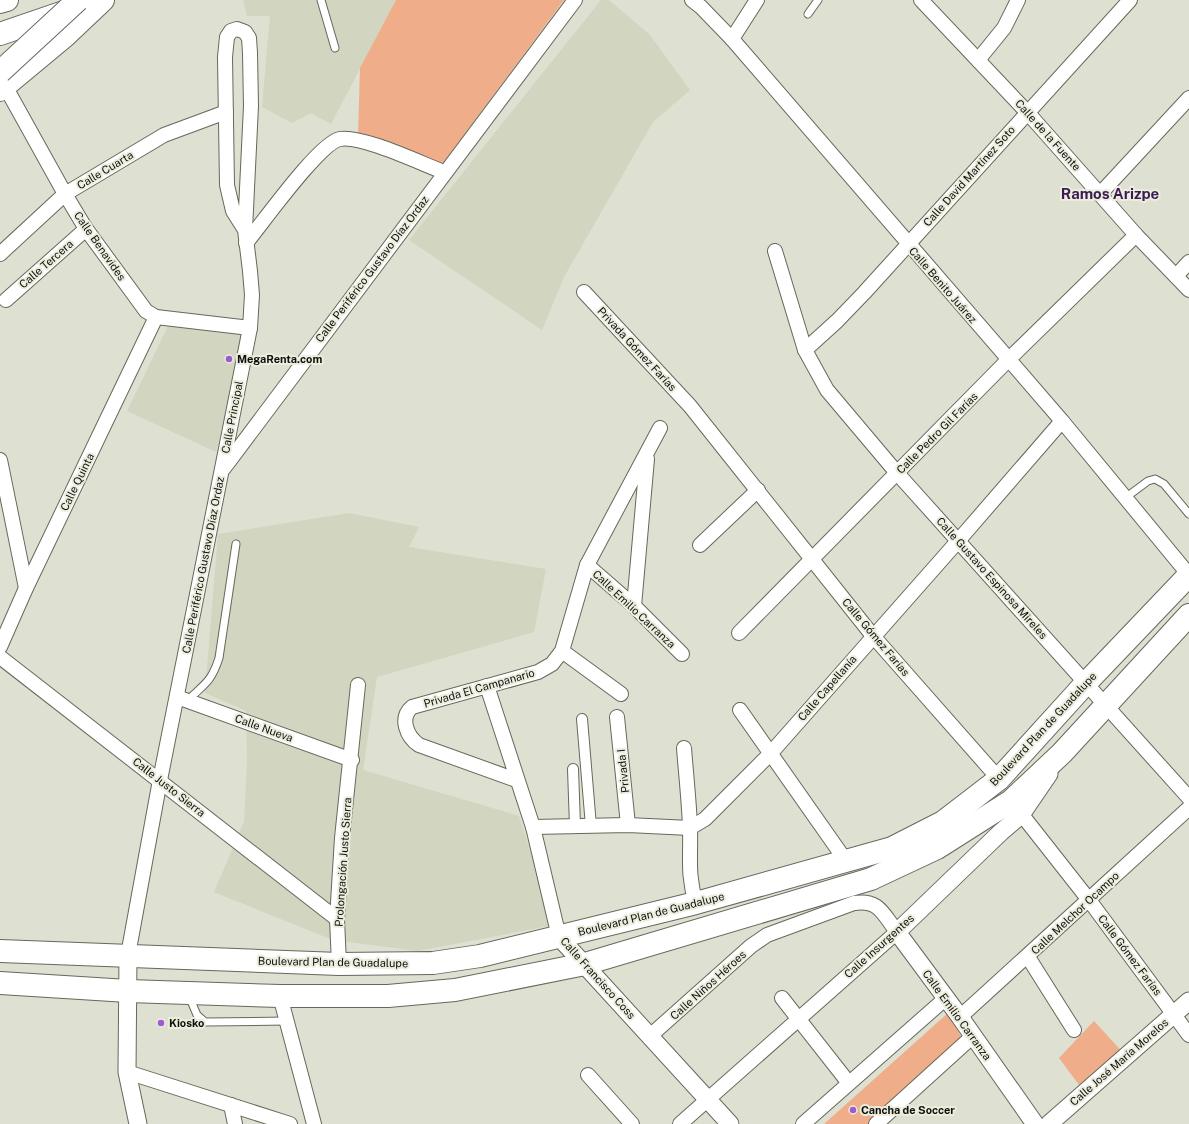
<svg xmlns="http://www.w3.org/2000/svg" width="1189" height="1124" font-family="'Public Sans',sans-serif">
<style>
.built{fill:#d2d5bf}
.green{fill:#f0ad8a}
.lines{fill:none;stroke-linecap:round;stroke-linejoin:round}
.service-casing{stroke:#66685c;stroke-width:9}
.pedestrian-casing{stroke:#66685c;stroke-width:12}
.minor-casing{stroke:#66685c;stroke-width:16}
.tertiary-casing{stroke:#66685c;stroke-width:19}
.primary-casing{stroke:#66685c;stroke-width:24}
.trunk-casing{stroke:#66685c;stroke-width:24}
.service{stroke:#fff;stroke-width:7}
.pedestrian{stroke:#fff;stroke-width:10}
.minor{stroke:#fff;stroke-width:14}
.tertiary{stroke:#fff;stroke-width:17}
.primary{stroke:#fff;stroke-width:22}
.trunk{stroke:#fff;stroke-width:22}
.primary-bridge-casing{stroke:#66685c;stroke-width:24;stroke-linecap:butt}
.primary-bridge{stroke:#fff;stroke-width:22}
.poi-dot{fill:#9e5acf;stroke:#ebedde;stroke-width:1.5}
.labels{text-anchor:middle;stroke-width:4;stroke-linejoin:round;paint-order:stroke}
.street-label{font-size:11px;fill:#0f100b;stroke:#ebedde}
.poi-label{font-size:11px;font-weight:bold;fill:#0f100b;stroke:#ebedde;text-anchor:start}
.district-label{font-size:15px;font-weight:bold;fill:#3c1b52;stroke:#ebedde}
</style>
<rect width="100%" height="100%" fill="#dee0d1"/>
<g class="built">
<path d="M243,0h153l-65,124 -20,-11 -19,10 -30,-16 8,-91h-23z"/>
<path d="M601,0h8l41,35 40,55 -37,32 -89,155 -22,53 -133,-90z"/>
<path d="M170,322l77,11 -31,119 -89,-41z"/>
<path d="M349,513l70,14 -10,20 137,22 -12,63 -157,45 -14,93 156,46 35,109 -136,26 -85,-11 -119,-48 30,-70 3,-62 -1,-49 -41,-18 13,-159z"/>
</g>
<g class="green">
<path d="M396,0h168l-127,171 -79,-36 2,-67z"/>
<path d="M948,1013l15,27 -93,84h-46z"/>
<path d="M1094,1021l32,35 -41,37 -26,-35z"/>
</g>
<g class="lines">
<defs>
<g id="service">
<path d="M321,0l14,48"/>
<path d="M808,14l10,-14"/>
<path d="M1125,498l23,-17 7,-2 9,5 25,30"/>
<path d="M187,701c17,-17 24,-18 32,-43l17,-114"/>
<path d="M189,996l8,19 8,7 82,-1"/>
</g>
<g id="pedestrian">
<path d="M582,719l9,107"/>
<path d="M573,769l2,57"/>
</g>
<g id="minor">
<path d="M692,0l9,7 31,32 330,382 127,154"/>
<path d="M921,0l106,112 109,123 53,55"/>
<path d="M732,39l25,-39"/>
<path d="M978,60l26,-32 14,-28"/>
<path d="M5,86l60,108 21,35 60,82 10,6 94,11"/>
<path d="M1100,194l89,-96"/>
<path d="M246,243c16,-19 73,-100 94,-104 22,-4 82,25 104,33"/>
<path d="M775,251l30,99 22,40 70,83 292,325"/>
<path d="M0,254l65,-60 99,-59 62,-23"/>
<path d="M1176,276l13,-14"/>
<path d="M584,292l106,114 183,230 126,143"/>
<path d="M6,300l80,-71"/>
<path d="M805,350l32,-29 27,-28 266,-293"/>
<path d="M0,460l26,128"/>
<path d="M224,468l351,-468"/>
<path d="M700,545l58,-55"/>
<path d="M587,565l47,41 48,48"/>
<path d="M634,606l13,-147"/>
<path d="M739,633l269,-273 128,-125"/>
<path d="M0,647l26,-59 130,-271"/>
<path d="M562,651l59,43"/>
<path d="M0,657l337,262"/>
<path d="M487,686l46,141 26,110"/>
<path d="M177,697l175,63"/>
<path d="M740,710l106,151"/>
<path d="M617,717l11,108"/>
<path d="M684,748c2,26 5,53 6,79 1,29 -3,48 6,76"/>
<path d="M516,780l-97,-35c-12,-8 -20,-27 -7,-38l126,-35 14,-8 10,-13 25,-86 73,-137"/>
<path d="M1015,806l74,94 100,135"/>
<path d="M533,827l95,-2 62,3 15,-9 65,-65 188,-213 104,-120"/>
<path d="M128,955l32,-175 90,-452 2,-33 -2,-24 -5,-41 6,-124 -1,-53 -1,-15 -4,-6 -8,-3 -6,2 -4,6 -2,20 2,128 6,26 12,19"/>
<path d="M1028,957l46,73"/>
<path d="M339,964l-2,-45 5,-81 16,-153"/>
<path d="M280,996l34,128"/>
<path d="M782,998l66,84"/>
<path d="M960,1017l229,-209"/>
<path d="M650,1036l101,-90 16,-11 87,-32c25,-4 29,11 43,29l-217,192"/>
<path d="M127,1072l163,52"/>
<path d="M588,1075l44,49"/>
<path d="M231,1105l4,19"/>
<path d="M803,1124l143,-126"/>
<path d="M876,1124l97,-88"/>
</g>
<g id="tertiary">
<path d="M559,937l171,187"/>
<path d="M128,955l-1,117 11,52"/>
<path d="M1035,1124l-75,-107 -63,-85 104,-100 20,-17 28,-41"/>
<path d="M1049,1124l140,-123"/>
</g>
<g id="primary">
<path d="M0,951l339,13 94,-1 47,-7 216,-53 196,-55 51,-26 56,-43 87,-96 103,-108"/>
<path d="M0,983l128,8 152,5h108l67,-6 130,-26 286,-85 66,-31 74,-47 51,-48 127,-138"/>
</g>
<g id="trunk">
<path d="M0,2l7,-2"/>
<path d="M0,34l67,-23"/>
<path d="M0,90l65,-54 38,-36"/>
</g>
</defs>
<use href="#service" class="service-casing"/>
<use href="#pedestrian" class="pedestrian-casing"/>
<use href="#minor" class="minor-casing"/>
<use href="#tertiary" class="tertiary-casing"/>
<use href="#primary" class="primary-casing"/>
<use href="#trunk" class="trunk-casing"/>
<use href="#service" class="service"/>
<use href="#pedestrian" class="pedestrian"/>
<use href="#minor" class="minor"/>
<use href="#tertiary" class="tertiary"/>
<use href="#primary" class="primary"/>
<use href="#trunk" class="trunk"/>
<defs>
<path id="primary-bridge" d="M0,72l78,-72"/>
</defs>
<use href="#primary-bridge" class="primary-bridge-casing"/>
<use href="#primary-bridge" class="primary-bridge"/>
</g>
<g class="poi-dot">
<circle cx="229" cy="359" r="4"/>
<circle cx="161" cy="1023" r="4"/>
<circle cx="853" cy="1110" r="4"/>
</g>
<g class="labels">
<g class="street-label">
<text transform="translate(1048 135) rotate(48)" y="4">Calle de la Fuente</text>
<text transform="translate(105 170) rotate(-31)" y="4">Calle Cuarta</text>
<text transform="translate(969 176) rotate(-48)" y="4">Calle David Martínez Soto</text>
<text transform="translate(100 246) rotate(55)" y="4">Calle Benavides</text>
<text transform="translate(46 264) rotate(-41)" y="4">Calle Tercera</text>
<text transform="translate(372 269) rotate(-53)" y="4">Calle Periférico Gustavo Díaz Ordaz</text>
<text transform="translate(943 285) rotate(49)" y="4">Calle Benito Juárez</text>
<text transform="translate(637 349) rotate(47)" y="4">Privada Gómez Farías</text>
<text transform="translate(232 417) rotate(-79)" y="4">Calle Principal</text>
<text transform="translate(937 433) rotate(-45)" y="4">Calle Pedro Gil Farías</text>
<text transform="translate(77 482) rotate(-64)" y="4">Calle Quinta</text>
<text transform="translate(203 565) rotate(-79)" y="4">Calle Periférico Gustavo Díaz Ordaz</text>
<text transform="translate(992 578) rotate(48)" y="4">Calle Gustavo Espinosa Mireles</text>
<text transform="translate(634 609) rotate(43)" y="4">Calle Emilio Carranza</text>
<text transform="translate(876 637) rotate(50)" y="4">Calle Gómez Farías</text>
<text transform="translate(479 688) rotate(-16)" y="4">Privada El Campanario</text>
<text transform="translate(827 688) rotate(-49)" y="4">Calle Capellanía</text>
<text transform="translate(264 728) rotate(20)" y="4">Calle Nueva</text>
<text transform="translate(1043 729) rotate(-47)" y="4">Boulevard Plan de Guadalupe</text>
<text transform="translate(623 771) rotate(-96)" y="4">Privada I</text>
<text transform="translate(169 787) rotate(38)" y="4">Calle Justo Sierra</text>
<text transform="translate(343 862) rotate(-86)" y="4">Prolongación Justo Sierra</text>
<text transform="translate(1075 913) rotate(-43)" y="4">Calle Melchor Ocampo</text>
<text transform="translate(651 914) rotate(-14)" y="4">Boulevard Plan de Guadalupe</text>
<text transform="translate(879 946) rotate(-42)" y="4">Calle Insurgentes</text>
<text transform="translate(1130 955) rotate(53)" y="4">Calle Gómez Farías</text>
<text transform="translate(333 962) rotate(1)" y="4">Boulevard Plan de Guadalupe</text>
<text transform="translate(598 978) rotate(48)" y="4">Calle Francisco Coss</text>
<text transform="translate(708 985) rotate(-42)" y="4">Calle Niños Héroes</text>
<text transform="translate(957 1015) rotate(54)" y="4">Calle Emilio Carranza</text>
<text transform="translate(1119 1062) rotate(-41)" y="4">Calle José María Morelos</text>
</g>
<g class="poi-label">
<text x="237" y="363">MegaRenta.com</text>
<text x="169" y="1027">Kiosko</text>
<text x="861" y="1114">Cancha de Soccer</text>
</g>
<g class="district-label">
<text x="1110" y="199">Ramos Arizpe</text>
</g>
</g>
</svg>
